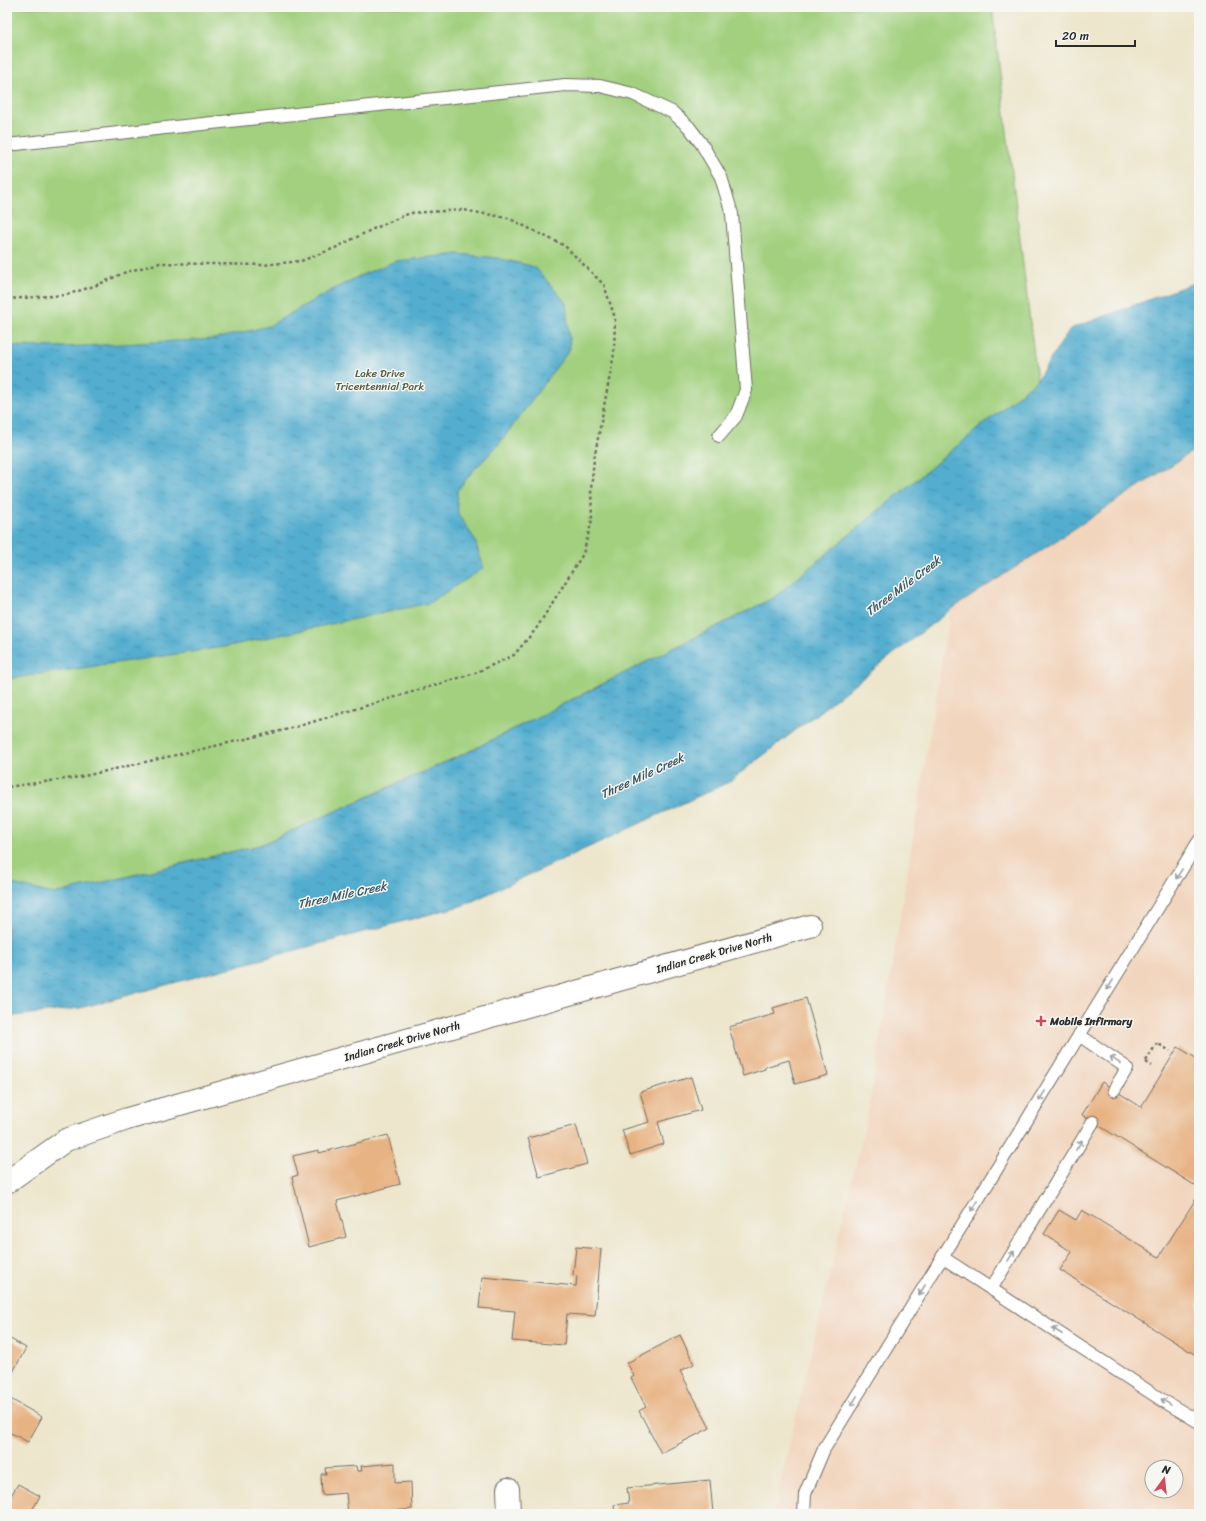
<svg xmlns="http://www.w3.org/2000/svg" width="1206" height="1521" font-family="Sriracha,sans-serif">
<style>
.built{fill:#f2d5bd;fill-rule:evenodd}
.green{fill:#a2d07e;stroke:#667e54}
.water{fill:url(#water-ripples);stroke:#3e6c7d}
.building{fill:#e8b383}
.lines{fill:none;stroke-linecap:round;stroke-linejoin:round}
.service-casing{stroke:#6f6c63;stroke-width:14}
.minor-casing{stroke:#6f6c63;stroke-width:24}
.path{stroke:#6f6c63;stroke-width:2.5;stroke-dasharray:3 3;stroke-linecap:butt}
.service{stroke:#fff;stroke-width:12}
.minor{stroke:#fff;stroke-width:22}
.oneway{stroke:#a0a0a0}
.poi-dot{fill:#d1495b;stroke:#f6f6f2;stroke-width:1.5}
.labels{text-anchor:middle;stroke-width:3;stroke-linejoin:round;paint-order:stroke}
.park-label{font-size:11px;fill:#4f5d44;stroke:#f6f6f2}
.street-label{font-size:11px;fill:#2b2b2b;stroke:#f6f6f2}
.poi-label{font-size:11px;font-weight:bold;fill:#2b2b2b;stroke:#f6f6f2;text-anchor:start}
.water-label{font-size:12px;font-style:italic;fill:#395864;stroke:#f6f6f2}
</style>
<defs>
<pattern id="water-ripples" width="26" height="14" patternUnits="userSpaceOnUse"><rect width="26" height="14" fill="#52adcf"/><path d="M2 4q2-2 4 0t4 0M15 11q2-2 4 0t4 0" fill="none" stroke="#448da8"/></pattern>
</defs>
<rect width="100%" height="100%" fill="#f6f6f2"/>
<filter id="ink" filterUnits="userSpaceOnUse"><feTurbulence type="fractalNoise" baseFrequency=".025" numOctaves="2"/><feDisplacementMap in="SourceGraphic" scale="8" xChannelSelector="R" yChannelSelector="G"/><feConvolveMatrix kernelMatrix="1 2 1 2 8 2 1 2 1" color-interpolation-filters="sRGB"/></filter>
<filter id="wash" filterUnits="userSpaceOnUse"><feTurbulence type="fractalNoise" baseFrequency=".012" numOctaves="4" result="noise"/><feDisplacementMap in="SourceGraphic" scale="16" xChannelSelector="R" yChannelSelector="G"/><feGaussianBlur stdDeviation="0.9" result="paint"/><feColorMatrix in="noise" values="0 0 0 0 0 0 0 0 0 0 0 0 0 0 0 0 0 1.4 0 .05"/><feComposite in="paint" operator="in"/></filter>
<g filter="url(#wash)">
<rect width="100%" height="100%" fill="#ede6cc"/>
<path class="built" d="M1199,447v1067h-426l96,-406 81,-498zM1152,1467h24v24h-24z"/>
<path class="green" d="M7,7h985l45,373 -264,218 -305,154 -208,93 -206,49 -47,-11z"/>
<g class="water">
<path d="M458,254l40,4 37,9 31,36 4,46 -71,95 -27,28 -15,19 1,23 16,24 10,30 -55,35 -205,44 -217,32v-333l57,1 150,-8 55,-13 48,-28 42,-22 37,-15z"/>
<path d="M1199,281v166l-249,163 -221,172 -265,123 -384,103 -73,9v-134l47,11 206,-49 208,-93 305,-154 264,-218 33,-51z"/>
</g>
<g id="blocks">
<g class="building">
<path d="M806,998l22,77 -33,9 -6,-24 -24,7v2l-22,7 -14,-49 46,-13 -2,-6z"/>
<path d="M1178,1047l21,13v128l-117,-73 20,-33 39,25z"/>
<path d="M691,1077l10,33 -43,12 6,22 -34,11 -8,-25 27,-8 -9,-30z"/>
<path d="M576,1125l11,39 -48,13 -11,-39z"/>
<path d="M388,1135l12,49 -63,17 9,36 -37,10 -17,-70 6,-2 -5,-19 26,-6v3z"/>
<path d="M1199,1194v163l-139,-87 12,-18 -28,-18 15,-24 17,10 6,-10 77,47z"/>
<path d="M576,1247l25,2 -6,67 -28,-2 -3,31 -52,-4 3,-30 -36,-3 3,-31 94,9 1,-10 -4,-1z"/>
<path d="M680,1335l14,29 -14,7 30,57 -49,25 -22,-42 7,-4 -15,-29 3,-2 -7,-13z"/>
<path d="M7,1337l19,11 -19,35z"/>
<path d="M7,1397l35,20 -14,25 -21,-11z"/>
<path d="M395,1463v20l16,-1 1,27 -20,2v3h-44l-2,-21 -24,2 -1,-21h5l-1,-6 31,-2 1,5h5l-1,-5z"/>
<path d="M710,1480l3,34h-98l-1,-9 15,-2 -2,-15z"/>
<path d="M18,1484l22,12 -10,18h-23v-16l2,1z"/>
</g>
</g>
</g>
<g filter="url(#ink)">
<use href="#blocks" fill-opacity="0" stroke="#6f6c63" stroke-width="1"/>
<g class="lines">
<defs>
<g id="service">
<path d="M7,145l558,-60 35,1 33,8 39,18 17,15 12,16 20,34 11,37 14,176 -10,26 -17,20"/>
<path d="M1079,1035l48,33 -13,22"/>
<path d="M942,1257l220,143 37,22"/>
<path d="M991,1289l102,-167"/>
<path d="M804,1514l1,-20 19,-45 375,-608"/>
</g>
<g id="minor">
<path d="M7,1182l59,-42 61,-21 683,-193"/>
<path d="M508,1489l1,25"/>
</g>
</defs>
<use href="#service" class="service-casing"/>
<use href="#minor" class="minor-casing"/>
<g class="path">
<path d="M7,299l59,-4 31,-10 29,-13 34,-9 103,2 38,-4 34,-13 36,-18 39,-17 53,-3 45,8 57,28 39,39 11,33 -1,36 -20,105 -3,30 1,31 -9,34 -47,75 -22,26 -39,18 -186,56 -209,48 -73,10"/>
<path d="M1146,1061l11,-18 13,8"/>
<path d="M1146,1062l6,4"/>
</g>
<use href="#service" class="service"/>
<use href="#minor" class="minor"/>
</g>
<defs><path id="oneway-shaft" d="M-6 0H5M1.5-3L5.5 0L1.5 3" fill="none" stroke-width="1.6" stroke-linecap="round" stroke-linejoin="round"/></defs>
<g class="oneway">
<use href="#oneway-shaft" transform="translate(1179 874) rotate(122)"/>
<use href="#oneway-shaft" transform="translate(1110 985) rotate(122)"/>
<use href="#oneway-shaft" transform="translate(1115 1060) rotate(-145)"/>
<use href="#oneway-shaft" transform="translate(1042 1096) rotate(122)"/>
<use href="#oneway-shaft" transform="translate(1079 1145) rotate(-58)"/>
<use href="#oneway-shaft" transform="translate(974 1206) rotate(122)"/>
<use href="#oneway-shaft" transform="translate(1011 1256) rotate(-58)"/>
<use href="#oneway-shaft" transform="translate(922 1290) rotate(122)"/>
<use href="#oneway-shaft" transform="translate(1057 1331) rotate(-147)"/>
<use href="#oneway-shaft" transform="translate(854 1401) rotate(122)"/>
<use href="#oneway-shaft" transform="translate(1166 1402) rotate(-148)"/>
</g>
</g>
<path class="poi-dot" d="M1039 1015h4v4h4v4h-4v4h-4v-4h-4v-4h4z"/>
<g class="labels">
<g class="park-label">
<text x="380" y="377">Lake Drive<tspan x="380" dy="13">Tricentennial Park</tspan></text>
</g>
<g class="street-label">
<text transform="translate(714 953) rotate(-16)" y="4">Indian Creek Drive North</text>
<text transform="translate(402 1041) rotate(-16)" y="4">Indian Creek Drive North</text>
</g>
<g class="poi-label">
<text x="1050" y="1025">Mobile Infirmary</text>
</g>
<g class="water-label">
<text transform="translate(903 586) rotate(-37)" y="4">Three Mile Creek</text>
<text transform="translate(642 776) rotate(-25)" y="4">Three Mile Creek</text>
<text transform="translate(342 895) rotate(-12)" y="4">Three Mile Creek</text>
</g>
</g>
<rect width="1206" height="1521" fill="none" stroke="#f6f6f2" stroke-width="24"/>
<g transform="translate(1164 1479) rotate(15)"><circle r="19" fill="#f6f6f2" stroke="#a5a5a2"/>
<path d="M0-3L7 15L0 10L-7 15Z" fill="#d1495b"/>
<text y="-6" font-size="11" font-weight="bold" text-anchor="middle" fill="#2b2b2b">N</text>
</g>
<path d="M1056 40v6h79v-6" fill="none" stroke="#2b2b2b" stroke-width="2"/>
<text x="1062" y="40" font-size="12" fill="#2b2b2b" stroke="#f6f6f2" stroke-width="3" paint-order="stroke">20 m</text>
</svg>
